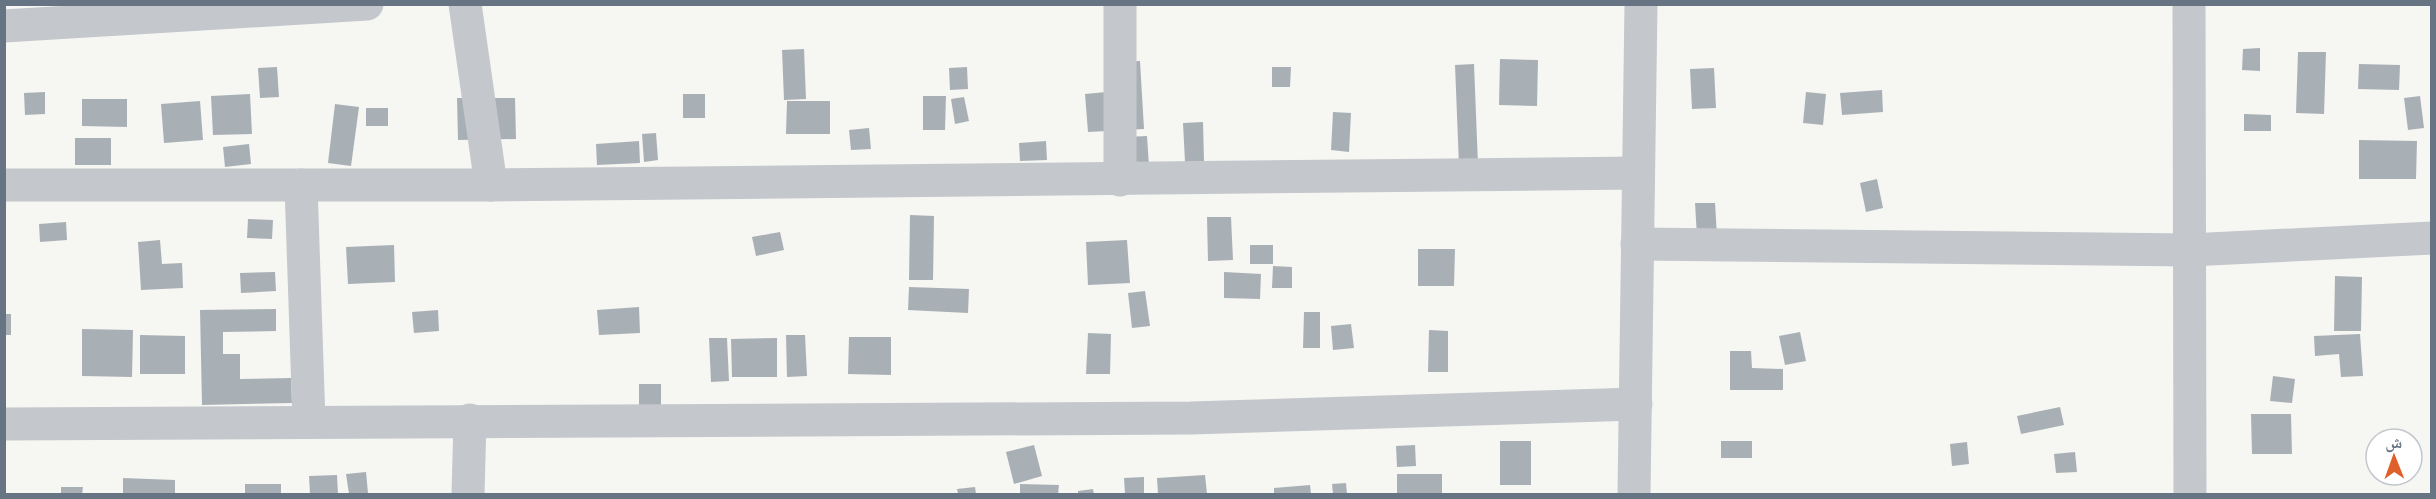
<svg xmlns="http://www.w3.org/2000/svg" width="2436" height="499" font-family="'Fira Sans','Noto Naskh Arabic',sans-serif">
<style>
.building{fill:#a9b0b5}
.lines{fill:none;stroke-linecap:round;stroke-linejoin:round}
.minor{stroke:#c4c7cb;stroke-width:33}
</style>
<rect width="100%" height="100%" fill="#f6f6f3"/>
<g class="building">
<path d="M2260,48v23l-18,-1 1,-21z"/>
<path d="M804,49l2,50 -22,1 -2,-50z"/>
<path d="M2298,52h28l-2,62 -28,-1z"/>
<path d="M1500,59l38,1 -1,46 -38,-1z"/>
<path d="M1140,61l4,68 -56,3 -3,-38 21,-2 -1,-29z"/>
<path d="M1474,64l4,101 -19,1 -4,-101z"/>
<path d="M2359,64l41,1 -1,25 -41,-1z"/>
<path d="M277,67l2,30 -19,1 -2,-30z"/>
<path d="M967,67l1,22 -18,1 -1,-22z"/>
<path d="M1272,67h19l-1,20h-18z"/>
<path d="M1714,68l2,40 -24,1 -2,-40z"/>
<path d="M1882,90l1,22 -41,3 -2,-22z"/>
<path d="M45,92v22l-20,1 -1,-22z"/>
<path d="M1806,92l20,2 -3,31 -20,-2z"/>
<path d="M250,94l2,40 -39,1 -2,-39z"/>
<rect x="683" y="94" width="22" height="24"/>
<path d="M923,96h23l-1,34h-22z"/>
<path d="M2420,96l4,32 -16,2 -4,-32z"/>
<path d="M964,97l5,24 -14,3 -4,-25z"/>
<path d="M457,98h58l1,41 -58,1z"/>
<path d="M82,99h45v28l-45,-1z"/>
<path d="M200,101l3,39 -39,3 -3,-39z"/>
<path d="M787,101h43v33h-44z"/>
<path d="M335,104l24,3 -8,59 -23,-3z"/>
<rect x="366" y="108" width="22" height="18"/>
<path d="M1333,112l18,1 -2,39 -18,-2z"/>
<path d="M2244,114l27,1v16h-27z"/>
<path d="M1203,122l1,39 -19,1 -2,-39z"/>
<path d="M869,128l2,21 -20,1 -2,-20z"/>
<path d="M656,133l2,27 -14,2 -2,-28z"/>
<path d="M1147,136l2,30 -22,1 -2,-30z"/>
<rect x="75" y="138" width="36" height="27"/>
<path d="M2359,140l58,1 -1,38h-57z"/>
<path d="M639,141l1,22 -43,2 -1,-21z"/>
<path d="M1046,141l1,19 -27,1 -1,-18z"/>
<path d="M249,144l2,20 -26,3 -2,-20z"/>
<path d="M1877,179l6,29 -17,4 -6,-29z"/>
<path d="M1695,203h20l2,33 -20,1z"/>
<path d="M910,215l24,1 -1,64h-24z"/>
<path d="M1207,217h24l2,43 -25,1z"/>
<path d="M248,219l25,1 -1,19 -25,-1z"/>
<path d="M66,222l1,18 -27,2 -1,-18z"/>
<path d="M780,232l4,18 -28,6 -4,-19z"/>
<path d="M160,240l2,24 20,-1 1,25 -42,2 -3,-48z"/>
<path d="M1127,240l3,43 -42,2 -2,-43z"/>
<path d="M394,245l1,37 -47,2 -2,-37z"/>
<rect x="1250" y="245" width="23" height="19"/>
<path d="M1418,249h37l-1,37h-36z"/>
<path d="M1273,266l19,1v21h-20z"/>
<path d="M275,272l1,19 -35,2 -1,-20z"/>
<path d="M1224,272l37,2 -1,25 -36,-1z"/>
<path d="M2335,276l27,1 -1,54h-27z"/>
<path d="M909,287l60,2 -1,24 -60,-3z"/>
<path d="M1145,291l5,35 -18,2 -4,-35z"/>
<path d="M639,307l1,26 -41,2 -2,-25z"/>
<path d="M276,309v22l-53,1v22h17v25l51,-1 1,25 -90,2 -2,-95z"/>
<path d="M438,310l1,21 -25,2 -2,-21z"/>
<path d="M1304,312h16v36h-17z"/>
<rect x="4" y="314" width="7" height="21"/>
<path d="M1351,324l3,24 -21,2 -2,-24z"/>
<path d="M82,329l51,1 -1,47 -50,-1z"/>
<path d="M1429,330l19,1v41h-20z"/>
<path d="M1800,332l6,29 -21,4 -6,-29z"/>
<path d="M1088,333l23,1 -1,40h-24z"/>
<path d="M2360,334l3,42 -22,1 -2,-23 -24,2 -1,-20z"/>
<path d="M140,335l45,1v38h-45z"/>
<path d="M786,335h19l2,41 -20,1z"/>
<path d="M849,337h42v38l-43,-1z"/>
<path d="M709,338h18l2,43 -18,1z"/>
<path d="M777,338v39h-45l-1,-38z"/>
<path d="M1730,351h21l1,17 31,1v21h-53z"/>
<path d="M2273,376l22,3 -3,24 -22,-2z"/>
<path d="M639,384h22v23l-22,-2z"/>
<path d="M2060,407l4,18 -43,9 -4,-18z"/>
<path d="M2251,414h40l1,40h-40z"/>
<rect x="1500" y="441" width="31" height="44"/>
<rect x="1721" y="441" width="31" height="17"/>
<path d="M1967,442l2,22 -17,2 -2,-22z"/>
<path d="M1034,445l8,31 -28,8 -8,-32z"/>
<path d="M1415,445l1,21 -19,1 -1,-21z"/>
<path d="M2075,452l2,20 -21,1 -2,-19z"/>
<path d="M366,472l2,21 -19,1 -3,-20z"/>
<rect x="1397" y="474" width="45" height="20"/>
<path d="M337,475l1,19h-28l-1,-18z"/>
<path d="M1205,475l2,19h-49l-1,-16z"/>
<path d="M1144,477v17h-19l-1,-16z"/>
<path d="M123,478l52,2v14h-52z"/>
<path d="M1346,483l1,11h-14l-1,-10z"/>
<rect x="245" y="484" width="36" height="10"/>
<path d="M1020,484l39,1 -1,9h-38z"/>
<path d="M1310,485l1,9h-37v-6z"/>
<path d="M61,487h22l-1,7h-21z"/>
<path d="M975,487l1,7h-18l-1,-5z"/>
<path d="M1093,489l1,5h-16v-3z"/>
</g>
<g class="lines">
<g class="minor">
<path d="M465,4l26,181"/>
<path d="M1120,4v176"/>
<path d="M2189,4l1,490"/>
<path d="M4,26l363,-22"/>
<path d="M4,185h487l1147,-12"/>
<path d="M301,185l8,237"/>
<path d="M1637,244l553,6 242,-12"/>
<path d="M4,424l1187,-6 445,-14"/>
<path d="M468,494l2,-74"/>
<path d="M1634,494l7,-490"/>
</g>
</g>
<rect width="2436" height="499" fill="none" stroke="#667483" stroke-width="12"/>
<g transform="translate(2394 457) rotate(359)"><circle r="28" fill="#ffffff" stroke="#c2c7cd" stroke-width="1.5"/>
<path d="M0-4.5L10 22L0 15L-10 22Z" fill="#df602a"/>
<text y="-9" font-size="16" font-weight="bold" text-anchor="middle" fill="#667483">ش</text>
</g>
</svg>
